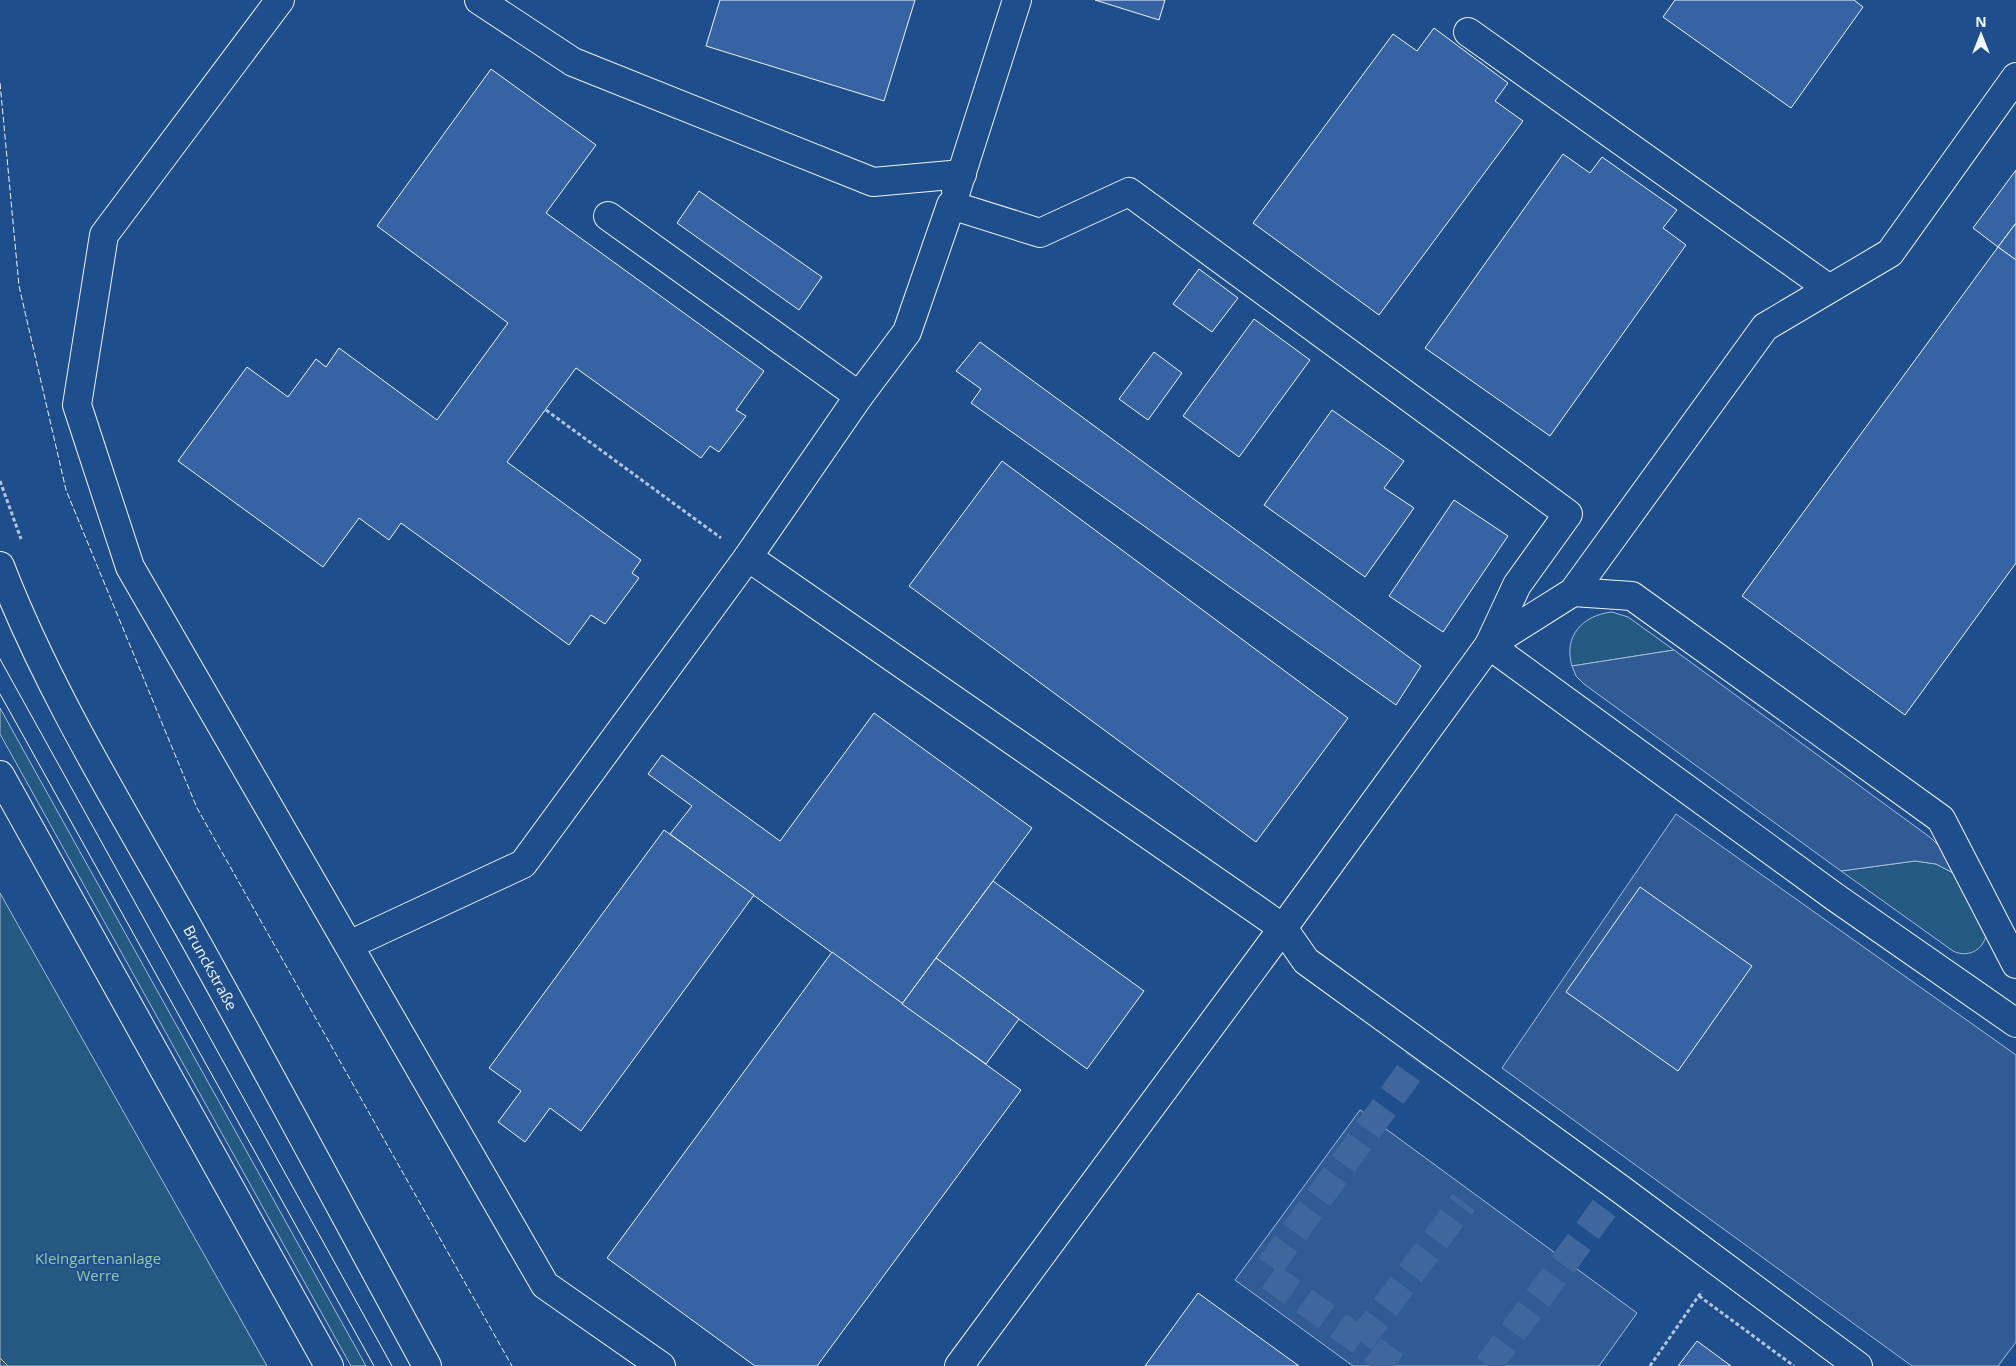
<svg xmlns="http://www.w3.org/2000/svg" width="2016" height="1366" font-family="'Open Sans',sans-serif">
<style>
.green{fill:#245a82;stroke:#a8bbd7}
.parking{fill:#305b95;stroke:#a8bbd7}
.building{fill:#3563a3;stroke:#f2f6ff}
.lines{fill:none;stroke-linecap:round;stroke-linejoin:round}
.minor-tunnel{stroke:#3f679d;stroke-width:28;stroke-dasharray:28 14;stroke-linecap:butt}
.minor-casing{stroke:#f2f6ff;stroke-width:30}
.major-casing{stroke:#f2f6ff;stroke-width:30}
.path{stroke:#b3c4dc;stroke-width:3;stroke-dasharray:4 2.5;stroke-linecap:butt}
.minor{stroke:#1f4e8c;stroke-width:28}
.major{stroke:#1f4e8c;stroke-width:28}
.tram{stroke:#f2f6ff;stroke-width:1}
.fence{stroke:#f2f6ff;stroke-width:1;stroke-dasharray:6 2.5;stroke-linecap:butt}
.power{stroke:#ffb74d;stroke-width:1;stroke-dasharray:18 4 2.5 4;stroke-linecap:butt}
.labels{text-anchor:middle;stroke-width:4;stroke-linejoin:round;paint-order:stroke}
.street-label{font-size:15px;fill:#f2f6ff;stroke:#1f4e8c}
.park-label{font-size:15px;fill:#97c8a6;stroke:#1f4e8c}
</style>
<rect width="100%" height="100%" fill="#1f4e8c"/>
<g class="green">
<path d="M1612,612l16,5 46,33 -102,16c-9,-30 11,-51 40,-54z"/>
<path d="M0,708l366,658h-15l-351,-632z"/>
<path d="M1915,861l21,3 21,11 29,60c-3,16 -19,23 -33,16l-112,-80z"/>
<path d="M0,893l267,473h-267z"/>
</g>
<g class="parking">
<path d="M1674,650l257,188 16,16 10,21 -21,-11 -21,-3 -74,10 -257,-187 -8,-8 -4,-10z"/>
<path d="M1676,814l340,241v287l-18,24h-86l-410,-298z"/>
<path d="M1360,1110l277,203 -38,53h-246l-118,-86z"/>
</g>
<g class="building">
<path d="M720,0h195l-31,101 -178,-55z"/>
<path d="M1095,0h70l-6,20z"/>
<path d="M1675,0h179l9,7 -72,101 -128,-91z"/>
<path d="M1434,28l74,55 -13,18 28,20 -144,194 -126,-92 140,-189 24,17z"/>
<path d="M491,69l105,76 -50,68 218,158 -28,39 10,6 -27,36 -9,-6 -9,12 -125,-90 -69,94 134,98 -9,13 7,5 -34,46 -14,-9 -22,30 -168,-122 -12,17 -30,-22 -36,49 -145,-106 69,-94 41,30 28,-38 10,8 13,-19 98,72 71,-97 -131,-97z"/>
<path d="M1563,154l27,19 12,-16 75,53 -14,18 23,17 -136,191 -125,-88z"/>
<path d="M2016,170v53l-18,24 -25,-19z"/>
<path d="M699,191l123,86 -23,33 -122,-87z"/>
<path d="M2016,223v37l-18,-13z"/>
<path d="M1998,247l18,13v303l-111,152 -163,-119z"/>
<path d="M1199,269l39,29 -26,34 -39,-28z"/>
<path d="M1254,319l56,41 -71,97 -56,-41z"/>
<path d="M980,342l441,324 -25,39 -425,-302 10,-14 -25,-18z"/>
<path d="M1154,352l28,21 -34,47 -29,-21z"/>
<path d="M1332,410l72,51 -20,27 30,20 -49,69 -101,-72z"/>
<path d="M1002,461l346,257 -92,124 -347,-256z"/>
<path d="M1454,500l54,36 -65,96 -54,-36z"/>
<path d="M874,713l158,115 -130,176 -232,-170 22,-28 -44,-32 14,-19 118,86z"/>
<path d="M664,830l90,65 -173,236 -31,-23 -25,34 -27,-20 23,-31 -32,-23z"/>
<path d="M993,881l151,110 -57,78 -151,-111z"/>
<path d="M1640,887l112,79 -74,105 -112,-79z"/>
<path d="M832,952l189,138 -204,276h-62l-148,-108z"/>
<path d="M936,958l83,61 -33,45 -84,-60z"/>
<path d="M1198,1293l101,73h-154z"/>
<path d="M1697,1341l34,25h-53z"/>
</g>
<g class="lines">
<g class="minor-tunnel">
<path d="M1360,1341l104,-139"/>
<path d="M1395,1366l-130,-93 161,-224"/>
<path d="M1488,1366l131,-178"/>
</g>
<defs>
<g id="minor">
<path d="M280,0l-176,235 -27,170 53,162 415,718 116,81"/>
<path d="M479,0l94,62 300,120 89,-8"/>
<path d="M1468,32l360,256"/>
<path d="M956,191l61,-191"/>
<path d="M608,216l251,180"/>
<path d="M748,557l111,-161 48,-64 44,-127 89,28 89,-41 439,322 -51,71 -28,60"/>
<path d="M1573,592l59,4 309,223 75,145"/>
<path d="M1489,645l84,-53 192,-265 125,-74 126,-176"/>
<path d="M349,945l174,-81 225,-307 535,371 23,33 313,227 239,178"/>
<path d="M959,1366l324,-438 206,-283 346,252 181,126"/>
</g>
<g id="major">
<path d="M0,566c49,127 123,245 189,363 81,145 159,292 238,437"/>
<path d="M0,775l329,591"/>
</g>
</defs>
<use href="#minor" class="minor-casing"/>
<use href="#major" class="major-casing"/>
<g class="path">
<path d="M546,410l175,128"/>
<path d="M0,481l21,58"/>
<path d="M1699,1296l95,70"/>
<path d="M1650,1366l52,-75"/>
</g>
<use href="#minor" class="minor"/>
<use href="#major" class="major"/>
<g class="tram">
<path d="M0,659l392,707"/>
<path d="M0,694l374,672"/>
</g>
<path class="fence" d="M0,83l19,203 47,204 131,318 315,558"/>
<path class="power" d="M0,1358l8,8"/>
</g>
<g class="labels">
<g class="street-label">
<text transform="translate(210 968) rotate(61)" y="5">Brunckstraße</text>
</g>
<g class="park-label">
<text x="98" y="1264">Kleingartenanlage<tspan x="98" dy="17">Werre</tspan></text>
</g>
</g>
<g transform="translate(1981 35)" stroke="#1f4e8c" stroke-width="4" paint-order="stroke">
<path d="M0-4L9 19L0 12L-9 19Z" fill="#f2f6ff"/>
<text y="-8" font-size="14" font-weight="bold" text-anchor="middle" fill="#f2f6ff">N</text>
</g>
</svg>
